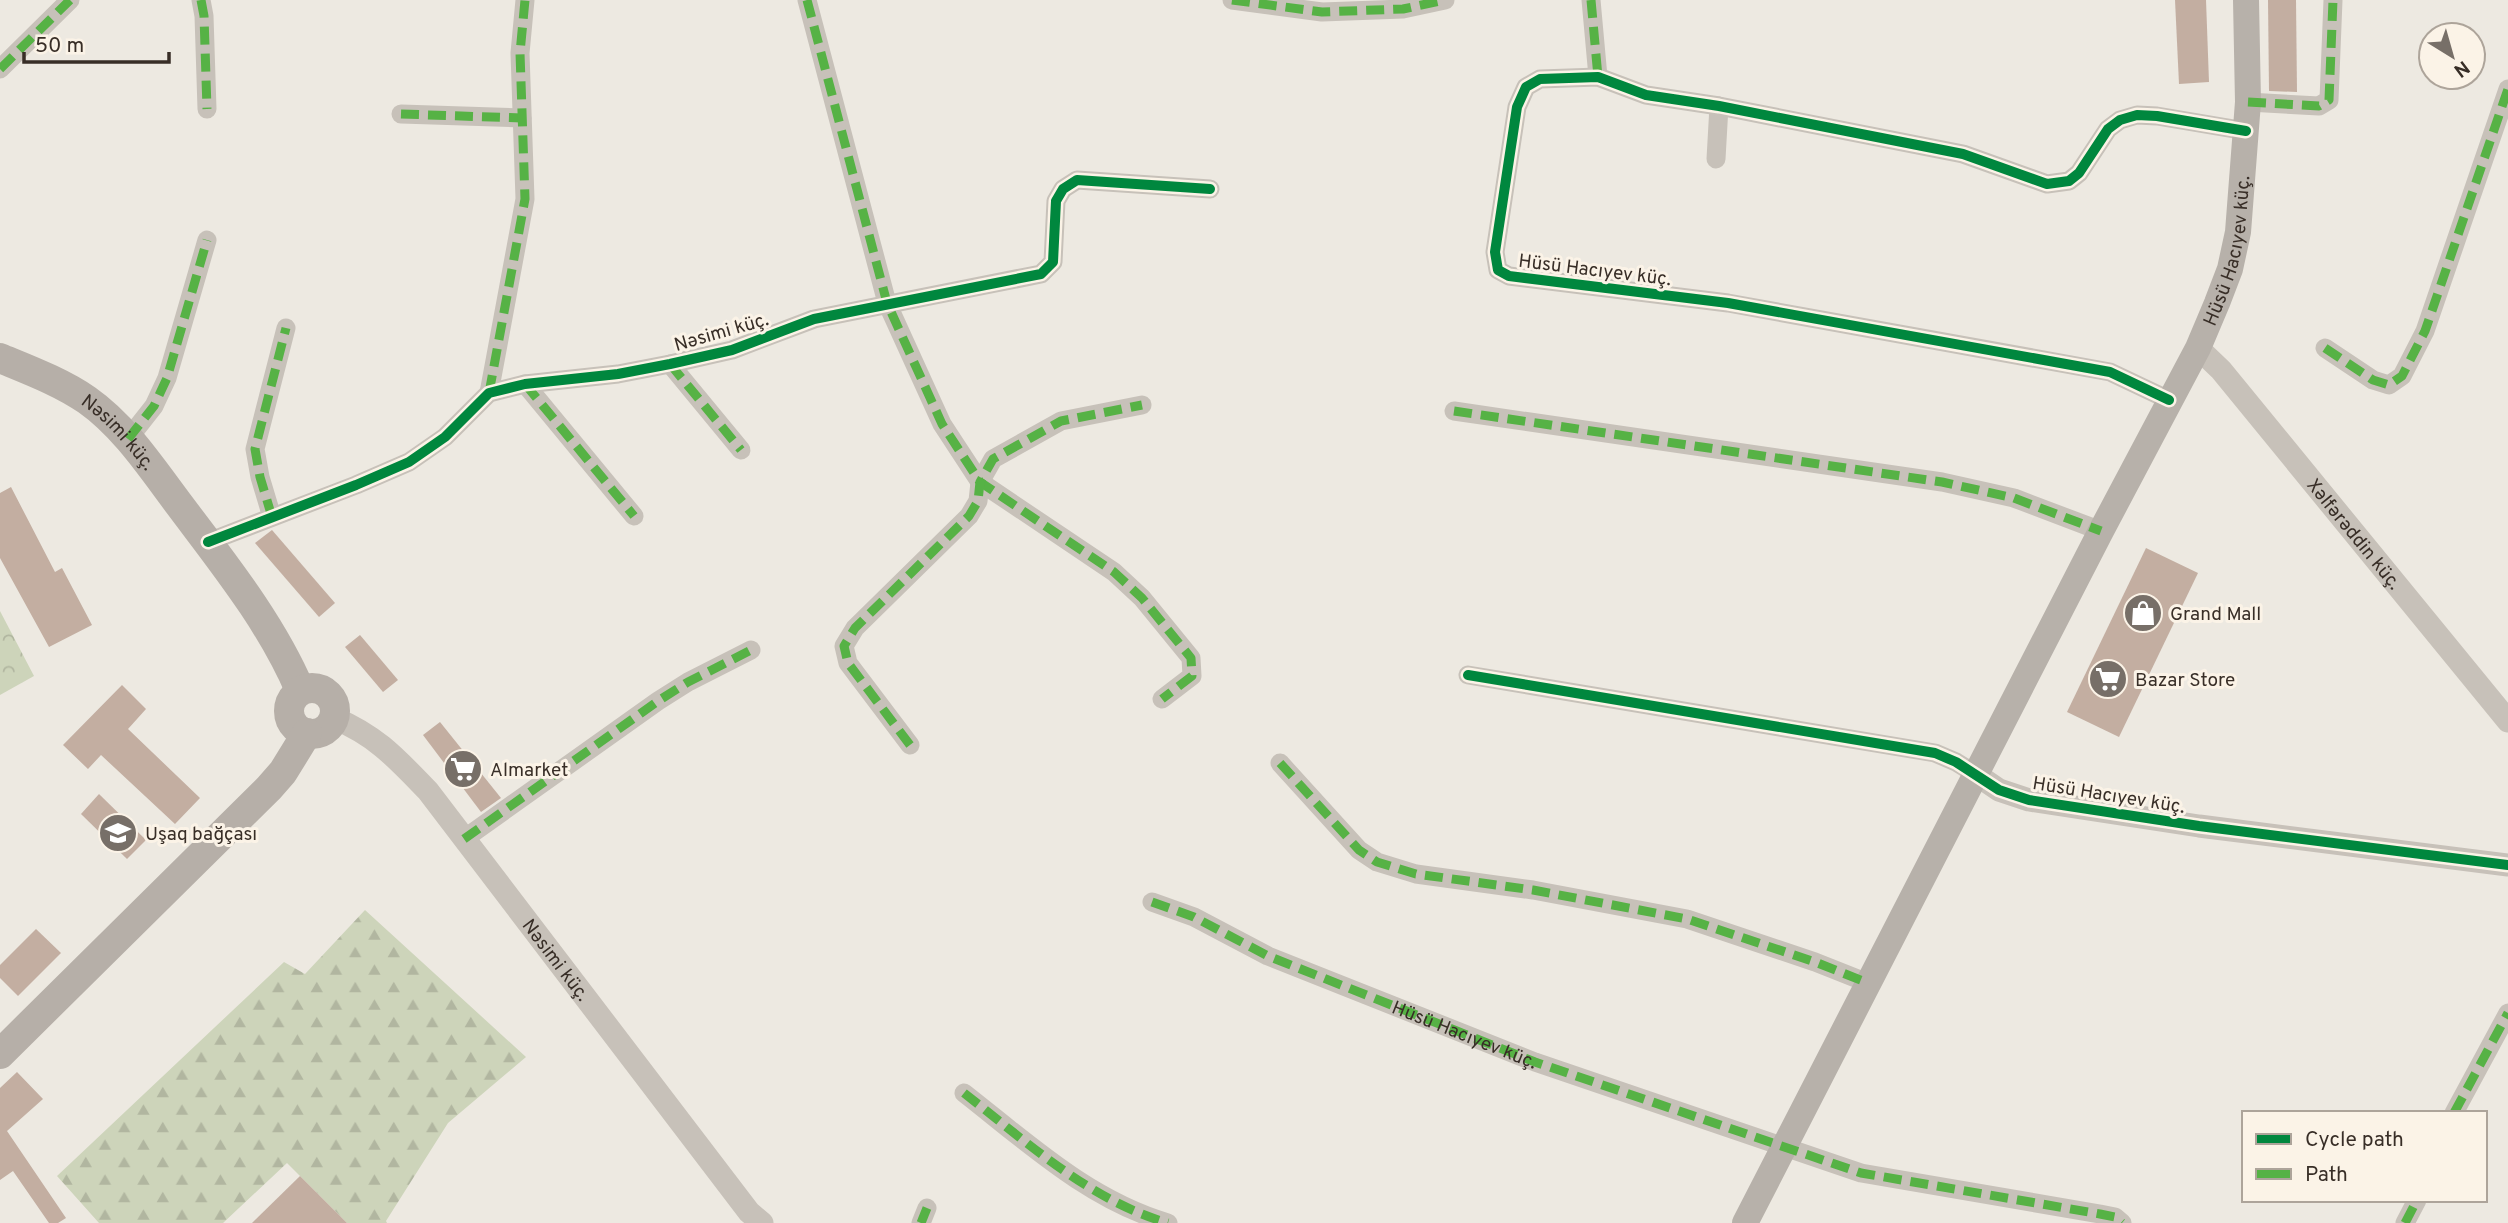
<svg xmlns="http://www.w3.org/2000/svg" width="2508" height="1223" font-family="Overpass,sans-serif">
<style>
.forest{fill:url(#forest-firs)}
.park{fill:url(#park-crowns)}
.building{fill:#c3aea1}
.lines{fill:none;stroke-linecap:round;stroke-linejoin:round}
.minor{stroke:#c7c1b9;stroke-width:19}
.tertiary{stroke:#c7c1b9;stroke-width:23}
.secondary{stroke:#b7b1aa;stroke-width:26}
.primary{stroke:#b6afa8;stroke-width:30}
.quiet{stroke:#56b245;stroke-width:9;stroke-dasharray:18 9;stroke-linecap:butt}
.cycleway-casing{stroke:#fbf3e7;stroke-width:15}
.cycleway{stroke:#00873e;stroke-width:10}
.labels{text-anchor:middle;stroke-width:6;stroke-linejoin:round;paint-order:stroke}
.street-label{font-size:19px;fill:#382e27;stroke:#fbf3e7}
.poi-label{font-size:19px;fill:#382e27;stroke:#fbf3e7;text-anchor:start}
</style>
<defs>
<pattern id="forest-firs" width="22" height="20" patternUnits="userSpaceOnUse" patternTransform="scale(1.75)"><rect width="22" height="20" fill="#cdd4ba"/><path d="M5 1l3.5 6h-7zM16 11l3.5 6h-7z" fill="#b1b6a0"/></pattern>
<pattern id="park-crowns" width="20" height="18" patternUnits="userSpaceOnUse" patternTransform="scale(1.75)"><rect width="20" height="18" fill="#cdd4ba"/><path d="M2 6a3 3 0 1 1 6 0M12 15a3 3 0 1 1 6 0" fill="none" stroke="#b1b6a0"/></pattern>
</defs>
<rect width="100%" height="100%" fill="#ede9e1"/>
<path class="forest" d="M365,910l161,147 -78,66 -62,98 1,2h-40l-60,-60 -64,60h-124l-42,-47 227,-214 21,12z"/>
<path class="park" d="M0,611l34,65 -34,19z"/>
<g class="building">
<path d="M2175,0h31l3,82 -30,2z"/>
<path d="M2268,0h28l1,92 -28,-1z"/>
<path d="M11,487l44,85 7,-4 30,57 -43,22 -49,-89v-65z"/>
<path d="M272,530l63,73 -16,14 -64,-74z"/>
<path d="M2146,548l52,25 -79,164 -52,-25z"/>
<path d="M360,635l38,45 -15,12 -38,-45z"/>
<path d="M122,685l24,24 -18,20 72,69 -25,26 -74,-69 -13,14 -25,-24z"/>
<path d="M440,722l61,76 -20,14 -58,-77z"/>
<path d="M99,794l47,46 -19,19 -46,-45z"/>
<path d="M36,929l25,24 -43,43 -18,-18v-13z"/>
<path d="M17,1072l26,27 -36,32 59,87 -8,5h-9l-36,-52 -13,9v-92z"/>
<path d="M300,1176l47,47h-95z"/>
</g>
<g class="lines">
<g class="minor">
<path d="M201,0l3,16 3,93"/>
<path d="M807,0l80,303 55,121 38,58 134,90 28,26 49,60 1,18 -30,23"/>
<path d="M1232,0l90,12 81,-3 42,-9"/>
<path d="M1591,0l7,77"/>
<path d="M0,69l70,-69"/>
<path d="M2248,102l71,4 10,-6 4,-100"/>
<path d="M401,114l121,4"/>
<path d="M1716,159l3,-53"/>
<path d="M2325,348l48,32 16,5 13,-9 23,-45 83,-242"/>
<path d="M670,364l71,86"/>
<path d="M525,384l109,132"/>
<path d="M489,393l36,-194 -5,-146 5,-53"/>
<path d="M2169,400l-59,-28 -382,-69 -219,-27 -11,-6 -3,-18 22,-145 9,-20 14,-8 58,-2 48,18 73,11 244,48 84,30 22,-3 10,-8 29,-44 12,-9 17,-5 20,1 89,15"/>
<path d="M1454,411l488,71 72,16 87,33"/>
<path d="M128,439l26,-33 13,-28 40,-138"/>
<path d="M272,517l-12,-40 -5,-28 31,-121"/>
<path d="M208,542l148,-57 53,-23 36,-25 44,-44 36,-9 93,-10 52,-10 62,-14 82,-31 227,-45 12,-12 3,-61 7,-12 14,-9 133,9"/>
<path d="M1468,675l467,78 21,9 21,13"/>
<path d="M910,745l-62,-82 -4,-17 11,-18 114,-112 9,-15 2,-19 13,-23 68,-38 81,-16"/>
<path d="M1280,763l79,87 18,12 39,12 117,16 154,29 128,43 53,21"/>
<path d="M464,839l194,-138 30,-19 63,-32"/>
<path d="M1152,902l42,15 74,39 267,106 326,111 239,41 15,3 7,6"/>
<path d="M964,1093c64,50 125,107 204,130"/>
<path d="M2454,1113l54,-100"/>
<path d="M921,1223l6,-15"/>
<path d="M2405,1223l12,-23"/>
</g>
<g class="tertiary">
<path id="s1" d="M2198,348l23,22 287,351"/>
<path id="s2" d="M334,718c43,18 63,41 94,73l321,421 13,11"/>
<path d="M1977,775l22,15 30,10 170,26 309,39"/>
</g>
<path class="secondary" id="s3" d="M1745,1223l356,-692 97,-183 19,-45 13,-34 8,-37 10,-130 -2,-102"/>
<g class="primary">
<path id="s4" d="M0,358c29,12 61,24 87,42 37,26 64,67 91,103 45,60 93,119 122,187"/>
<circle cx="312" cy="711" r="23"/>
<path d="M0,1054l269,-266 14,-16 24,-39"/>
</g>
<g class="quiet">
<path d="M201,0l3,16 3,93"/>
<path d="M807,0l80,303 55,121 38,58 134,90 28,26 49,60 1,18 -30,23"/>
<path d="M1232,0l90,12 81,-3 42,-9"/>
<path d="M1591,0l7,77"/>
<path d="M0,69l70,-69"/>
<path d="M2248,102l71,4 10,-6 4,-100"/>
<path d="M401,114l121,4"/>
<path d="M2325,348l48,32 16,5 13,-9 23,-45 83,-242"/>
<path d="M670,364l71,86"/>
<path d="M525,384l109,132"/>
<path d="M489,393l36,-194 -5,-146 5,-53"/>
<path d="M1454,411l488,71 72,16 87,33"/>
<path d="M128,439l26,-33 13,-28 40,-138"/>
<path d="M272,517l-12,-40 -5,-28 31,-121"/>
<path d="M910,745l-62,-82 -4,-17 11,-18 114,-112 9,-15 2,-19 13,-23 68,-38 81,-16"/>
<path d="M1280,763l79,87 18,12 39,12 117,16 154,29 128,43 53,21"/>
<path d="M464,839l194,-138 30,-19 63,-32"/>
<path id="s5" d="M1152,902l42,15 74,39 267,106 326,111 239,41 15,3 7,6"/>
<path d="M964,1093c64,50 125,107 204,130"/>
<path d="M2454,1113l54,-100"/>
<path d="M921,1223l6,-15"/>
<path d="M2405,1223l12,-23"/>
</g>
<defs>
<g id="cycleway">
<path d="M2169,400l-59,-28 -382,-69 -219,-27 -11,-6 -3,-18 22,-145 9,-20 14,-8 58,-2 48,18 73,11 244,48 84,30 22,-3 10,-8 29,-44 12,-9 17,-5 20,1 89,15"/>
<path d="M208,542l148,-57 53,-23 36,-25 44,-44 36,-9 93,-10 52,-10 62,-14 82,-31 227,-45 12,-12 3,-61 7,-12 14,-9 133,9"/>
<path d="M1468,675l467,78 21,9 43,28 30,10 170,26 309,39"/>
</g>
</defs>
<use href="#cycleway" class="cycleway-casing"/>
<use href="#cycleway" class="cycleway"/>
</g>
<defs>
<symbol id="shop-disc" viewBox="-11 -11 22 22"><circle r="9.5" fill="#776f68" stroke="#fbf3e7"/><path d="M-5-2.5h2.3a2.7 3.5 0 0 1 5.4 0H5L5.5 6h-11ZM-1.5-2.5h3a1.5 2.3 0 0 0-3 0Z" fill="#fff"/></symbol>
<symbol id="supermarket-disc" viewBox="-11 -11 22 22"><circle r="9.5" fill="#776f68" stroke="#fbf3e7"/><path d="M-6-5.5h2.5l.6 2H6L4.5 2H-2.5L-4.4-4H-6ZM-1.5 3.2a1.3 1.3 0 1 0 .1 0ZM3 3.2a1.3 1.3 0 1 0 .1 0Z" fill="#fff"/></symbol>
<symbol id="school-disc" viewBox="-11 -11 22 22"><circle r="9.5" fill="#776f68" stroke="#fbf3e7"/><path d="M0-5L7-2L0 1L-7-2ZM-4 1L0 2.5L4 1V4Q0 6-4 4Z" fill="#fff"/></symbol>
</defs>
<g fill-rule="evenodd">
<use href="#shop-disc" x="2121" y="591" width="44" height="44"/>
<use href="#supermarket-disc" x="2086" y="657" width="44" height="44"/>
<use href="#supermarket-disc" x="441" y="747" width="44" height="44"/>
<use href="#school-disc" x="96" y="811" width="44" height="44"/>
</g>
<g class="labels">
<g class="street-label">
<text dy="7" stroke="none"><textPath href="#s3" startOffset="1088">Hüsü Hacıyev küç.</textPath></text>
<text transform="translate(1595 269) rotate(7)" y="7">Hüsü Hacıyev küç.</text>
<text transform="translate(721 331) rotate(-16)" y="7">Nəsimi küç.</text>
<text dy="7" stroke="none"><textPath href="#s4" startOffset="142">Nəsimi küç.</textPath></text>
<text dy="7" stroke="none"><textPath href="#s1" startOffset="243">Xəlfərəddin küç.</textPath></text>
<text transform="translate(2109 794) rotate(9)" y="7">Hüsü Hacıyev küç.</text>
<text dy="7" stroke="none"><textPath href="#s2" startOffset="332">Nəsimi küç.</textPath></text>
<text dy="7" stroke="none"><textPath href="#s5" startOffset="340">Hüsü Hacıyev küç.</textPath></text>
</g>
<g class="poi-label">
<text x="2170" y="620">Grand Mall</text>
<text x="2135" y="686">Bazar Store</text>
<text x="490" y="776">Almarket</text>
<text x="145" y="840">Uşaq bağçası</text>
</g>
</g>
<rect x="2242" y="1111" width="245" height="91" fill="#fbf3e7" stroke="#ada49a" stroke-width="2"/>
<rect x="2256" y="1134" width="35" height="10" fill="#00873e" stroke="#ada49a" stroke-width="2"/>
<text x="2305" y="1146" font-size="21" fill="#382e27">Cycle path</text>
<rect x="2256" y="1169" width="35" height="10" fill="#56b245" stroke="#ada49a" stroke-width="2"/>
<text x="2305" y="1181" font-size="21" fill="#382e27">Path</text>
<g transform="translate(2452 56) rotate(143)"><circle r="33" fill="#fbf3e7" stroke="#ada49a" stroke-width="2"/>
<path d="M0-5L12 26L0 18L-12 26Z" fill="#776f68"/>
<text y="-10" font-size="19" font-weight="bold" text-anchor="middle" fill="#382e27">N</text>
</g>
<path d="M24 52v10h145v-10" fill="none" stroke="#382e27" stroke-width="3.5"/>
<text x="35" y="52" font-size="21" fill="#382e27" stroke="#fbf3e7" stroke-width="5" paint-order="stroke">50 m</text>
</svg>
